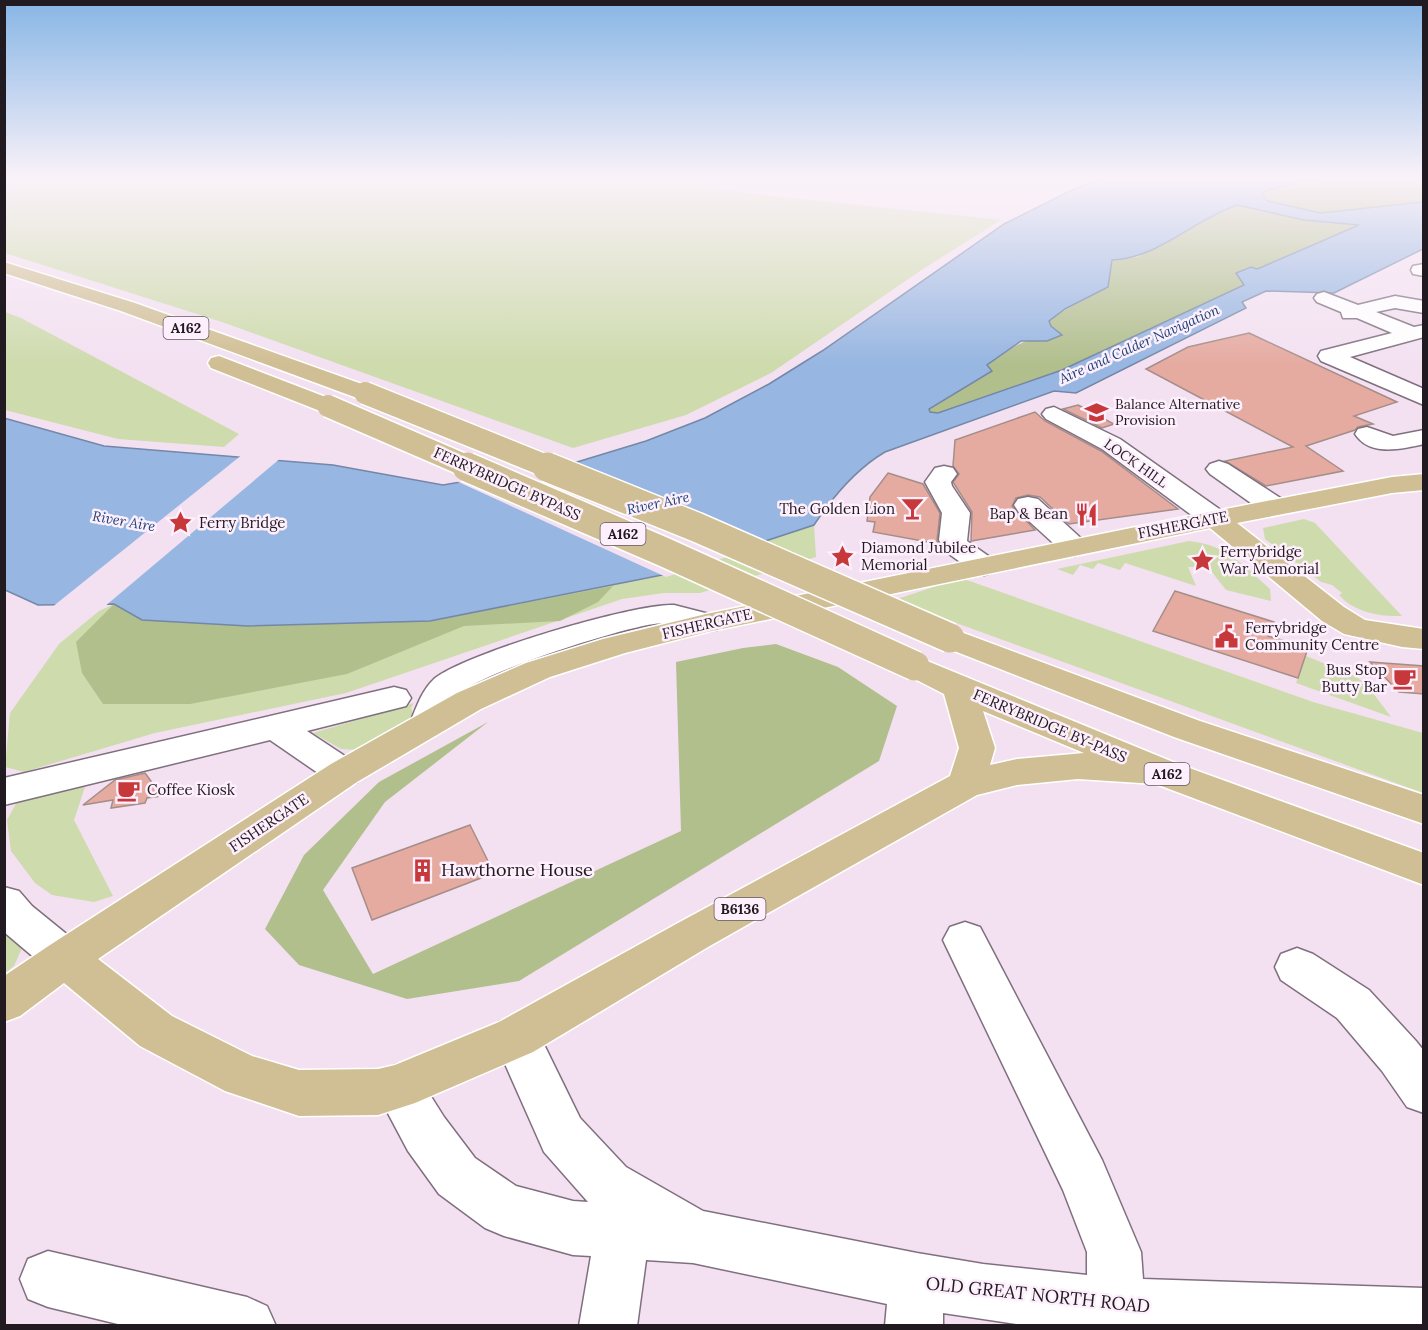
<svg xmlns="http://www.w3.org/2000/svg" width="1428" height="1330" font-family="Lora,serif">
<style>
.green{fill:#cedbad}
.forest{fill:#b1bf8d}
.water{fill:#97b6e1;stroke:#7487a7;stroke-width:1.5;fill-rule:evenodd}
.pier{fill:#f3e1f1}
.building{fill:#e5aba1;stroke:#a58d89;stroke-width:1.5}
.lines{fill:none;stroke-linecap:round;stroke-linejoin:round}
.minor-casing{stroke:#80707f;stroke-width:3}
.major-casing{stroke:#fff;stroke-width:3}
.minor{fill:#fff;fill-rule:evenodd}
.major{fill:#d0bf94;fill-rule:evenodd}
.major-bridge-far1-casing{stroke:#fff;stroke-width:25;stroke-linecap:butt}
.major-bridge-casing{stroke:#fff;stroke-width:32;stroke-linecap:butt}
.major-bridge-far1{stroke:#d0bf94;stroke-width:22}
.major-bridge{stroke:#d0bf94;stroke-width:29}
.labels{text-anchor:middle;stroke-width:5;stroke-linejoin:round;paint-order:stroke}
.shield{fill:#feeffd;stroke:#635a62;stroke-width:1.5}
.shield-label{font-size:14px;font-weight:bold;fill:#211a20}
.far-water-label{font-size:14px;font-style:italic;fill:#1b4377;stroke:#feeffd}
.far-poi-label{font-size:14px;fill:#211a20;stroke:#feeffd;text-anchor:start}
.far-street-label{font-size:14px;fill:#211a20;stroke:#feeffd}
.street-label{font-size:15px;fill:#211a20;stroke:#feeffd}
.poi-label{font-size:15px;fill:#211a20;stroke:#feeffd;text-anchor:start}
.near-poi-label{font-size:18px;fill:#211a20;stroke:#feeffd;text-anchor:start}
.near-street-label{font-size:18px;fill:#211a20;stroke:#feeffd}
</style>
<rect width="100%" height="100%" fill="#f3e1f1"/>
<g class="green">
<path d="M5,178h670l62,14 264,28 -78,49 -152,104 -85,42 -113,33 -351,-126 -217,-69z"/>
<path d="M5,312l16,6 218,116 -15,13 -106,-8 -113,-29z"/>
<path d="M1304,519l11,4 87,93c-23,1 -48,-4 -63,-21l3,-2 -10,-8 -11,-3 -56,-43 -2,-11z"/>
<path d="M814,525l2,32 -116,36h-36l-42,6 -276,94 -191,40 -131,39 -19,-5 5,-54 49,-69 40,-33 15,-7 316,17 232,-46z"/>
<path d="M1189,541c38,4 54,24 81,48l1,12 -45,-11 -18,-23h-20l8,19 -71,-23 -5,7 -22,-7 -5,6 -13,-4 -7,10 -16,-6z"/>
<path d="M961,578l352,124 110,31v60l-464,-169 -62,-25z"/>
<path d="M1306,656l49,20 12,9 24,32 -95,-34z"/>
<path d="M414,703l-3,5 5,12 -59,30 -16,-1 -28,-16z"/>
<path d="M87,781l-13,39 39,76 -19,6 -42,-7 -17,-12 -24,-32 -4,-31 11,-20z"/>
<path d="M4,930l13,8 5,10 -8,18 -9,7z"/>
</g>
<g class="forest">
<path d="M1313,178h87l23,6v18l-103,11 -52,-12 -7,-7 4,-3z"/>
<path d="M1236,205l68,15 56,5 -98,42 -26,6 9,12 -183,85 -124,43 -8,-1 -1,-3 62,-37 -4,-6c20,-21 44,-26 70,-36l-6,-4 -2,-5 7,-6 52,-28 3,-27 26,-3 64,-36z"/>
<path d="M613,586l-15,16 -38,19 -96,5 -117,48 -157,30h-87l-21,-31 -6,-31 38,-38 28,16 106,6 182,-5z"/>
<path d="M776,644l62,23 59,39 -18,55 -360,220 -112,18 -108,-34 -34,-36 39,-74 75,-73 109,-60 -103,80 -62,88 50,84 308,-143 -5,-169 67,-14z"/>
</g>
<path class="water" d="M1101,178h212l-48,13 -4,3 7,7 52,12 103,-11v47l-89,44 -68,-2 -24,11 4,6 -170,85 -22,-2 -169,61c-29,17 -53,46 -71,73l-152,50 -232,46 -182,5 -106,-6 -28,-16 -76,1 -33,-15 -1,-172 100,28 229,19 110,20 134,-23 69,-21 59,-23 64,-34 53,-33 182,-127 66,-33zM1237,205l67,15 55,5 -97,42 -5,2 -6,-2 -15,6 8,12 -182,85 -124,43 -8,-1 -1,-3 63,-38 -5,-6 34,-24h26l15,-6 -11,-9 -2,-5 16,-12 43,-22 4,-27c47,-2 81,-40 125,-55z"/>
<g class="pier">
<path d="M243,454l39,3 -178,150 -53,1z"/>
<path d="M565,461l201,83 -100,33 -212,-97z"/>
</g>
<g class="building">
<path d="M1249,333l148,69 -43,14 19,8 -15,3 -3,3 -49,16 37,25 -77,15 -41,-25 68,-14 -147,-78 42,-22z"/>
<path d="M1078,405l36,19 -12,4 -39,-19z"/>
<path d="M1035,412l10,9 56,30 77,58 -109,15 -29,-27 -12,-2 -12,3 -4,8 23,24 -64,11 1,-29 -19,-30 6,-8 -6,-8 2,-26z"/>
<path d="M888,473l35,11 17,29 -3,27 2,4 -66,-12 2,-10 -8,-1 3,-24z"/>
<path d="M1175,591l99,31 -6,14 40,12 -10,30 -145,-47z"/>
<path d="M1370,662l54,4v28l-25,-2z"/>
<path d="M145,773l17,23 -15,2 -2,5 -34,5 2,-8 -30,5 32,-25z"/>
<path d="M470,825l24,48 -122,47 -20,-52z"/>
</g>
<g class="lines">
<defs>
<g id="minor">
<path d="M1424,264v12l-11,-2 -2,-4 2,-4z"/>
<path d="M1324,292l34,13 37,-9 29,5v12l-29,-5 -19,4 38,15 10,-2v12l-74,20 74,32v16l-103,-44 -3,-5 3,-5 71,-18 -35,-15h-14l-2,-6 -24,-10 -3,-4 3,-4z"/>
<path d="M1054,407l66,32 105,74 4,6 -4,6 -10,2 -10,-2 -103,-76 -56,-30 -4,-5 4,-5z"/>
<path d="M1367,427l26,9 31,-6v14c-23,5 -54,13 -69,-10l3,-5z"/>
<path d="M1219,461l9,3 57,37 4,6 -4,6 -10,2 -10,-2 -55,-39 -4,-5 4,-5z"/>
<path d="M944,466l9,2 4,6 -6,8 1,4 18,27 -3,28 27,19 5,6 -5,6 -10,3 -10,-3 -29,-21 -6,-11 3,-27 -17,-31 10,-14z"/>
<path d="M1028,497l10,2 46,42 4,6 -4,6 -10,3 -10,-3 -46,-42 -4,-6 4,-6z"/>
<path d="M674,605l43,11 5,7 -5,7c-21,5 -41,-9 -63,-6 -36,5 -171,48 -195,70 -10,9 -12,26 -19,37l-12,4 -12,-4 -6,-8c6,-15 12,-33 24,-44 29,-25 201,-76 240,-74z"/>
<path d="M394,687l12,3 5,8 -5,8 -99,25 50,33 5,9 -5,9 -13,4 -13,-4 -61,-42 -266,65v-27z"/>
<path d="M4,887l15,4 13,15 48,39 7,13 -7,13 -15,5 -15,-5 -46,-39z"/>
<path d="M965,922l15,5 122,233 39,92 2,27 281,9v38h-394l-87,-13v13h-58l2,-22 -194,-41 -47,-3 -9,66h-58l12,-70 -18,-1 -69,-19 -19,-8 -46,-34 -31,-43 -34,-64 7,-16 17,-7 17,7 29,46 31,41 41,28 57,15 15,1 -44,-50 -51,-115 6,-15 17,-6 17,6 47,96 46,49 77,44 214,42 66,11 104,11v-23l-24,-62 -120,-250 7,-13z"/>
<path d="M1297,948l16,6 56,36 47,51 8,10v62l-17,-6 -25,-36 -45,-53 -56,-38 -6,-13 6,-13z"/>
<path d="M48,1251l199,46 20,9 9,20h-150l-78,-19 -20,-8 -8,-20 8,-20z"/>
</g>
<g id="major">
<path d="M4,262l131,41 238,85 3,5 -3,5 -8,2 -8,-2 -236,-87 -117,-38z"/>
<path d="M219,356l117,45 4,5 -4,5 -8,2 -8,-2 -109,-43 -3,-5 3,-5z"/>
<path d="M1424,474v16l-32,3 -155,30 107,84 21,13 59,9v20l-22,-2 -58,-13 -22,-13 -112,-93 -503,104 -82,21 -75,24 -69,32 -124,73 -259,177 74,57 80,40 47,14 79,-1 17,-4 104,-43 179,-99 272,-147 9,-28 -15,-54 -41,-21 -5,-7 5,-7 12,-3 258,106 251,91v32l-268,-101 -78,-5 -61,6 -40,10 -269,152 -175,105 -118,51 -37,12 -79,1 -74,-25 -85,-45 -76,-63 -44,33 -16,6v-46l46,-31 281,-181 126,-71 69,-30 77,-24 103,-25 509,-103 177,-34zM983,711l101,42 -67,6 -27,6 5,-17z"/>
<path d="M950,628l250,93 224,74v29l-250,-87 -235,-92 -5,-7 5,-7z"/>
</g>
</defs>
<use href="#minor" class="minor-casing"/>
<use href="#major" class="major-casing"/>
<use href="#minor" class="minor"/>
<use href="#major" class="major"/>
<defs>
<g id="major-bridge-far1">
<path d="M365,393l186,75"/>
<path d="M328,406l143,62"/>
</g>
<g id="major-bridge">
<path d="M467,467l197,85 251,114"/>
<path d="M547,467l149,60 254,111"/>
</g>
</defs>
<use href="#major-bridge-far1" class="major-bridge-far1-casing"/>
<use href="#major-bridge" class="major-bridge-casing"/>
<use href="#major-bridge-far1" class="major-bridge-far1"/>
<use href="#major-bridge" class="major-bridge"/>
</g>
<linearGradient id="sky" x2="0" y2="1"><stop stop-color="#87b5e5"/><stop offset="0.49" stop-color="#faf2f9"/><stop offset="1" stop-color="#faf2f9" stop-opacity="0"/></linearGradient>
<rect width="1428" height="364" fill="url(#sky)"/>
<defs>
<symbol id="school-bare" viewBox="-9 -9 18 18"><path d="M0-5L7-2L0 1L-7-2ZM-4 1L0 2.5L4 1V4Q0 6-4 4Z" fill="#c7383b" stroke="#feeffd" stroke-width="2.5" paint-order="stroke"/></symbol>
<symbol id="bar-bare" viewBox="-9 -9 18 18"><path d="M-6-5H6L.8 .8V4.5H3.5V6h-7V4.5H-.8V.8Z" fill="#c7383b" stroke="#feeffd" stroke-width="2.5" paint-order="stroke"/></symbol>
<symbol id="restaurant-bare" viewBox="-9 -9 18 18"><path d="M-5-6h1v4h1v-4h1v4h1v-4h1v5L-1.5 .5V6h-2V.5L-5-1ZM5-6V6H3V1.5H1.5Q1.5-4 5-6Z" fill="#c7383b" stroke="#feeffd" stroke-width="2.5" paint-order="stroke"/></symbol>
<symbol id="sight-bare" viewBox="-9 -9 18 18"><path d="M0-6L1.8-2.2L6-1.7L2.9 1.2L3.7 5.4L0 3.3L-3.7 5.4L-2.9 1.2L-6-1.7L-1.8-2.2Z" fill="#c7383b" stroke="#feeffd" stroke-width="2.5" paint-order="stroke"/></symbol>
<symbol id="civic-bare" viewBox="-9 -9 18 18"><path d="M-.6-6.5H3V-4.5H.6V-3L4-1V1h2V6H-6V1h2V-1L-.6-3ZM-1.2 2.5V6h2.4V2.5Z" fill="#c7383b" stroke="#feeffd" stroke-width="2.5" paint-order="stroke"/></symbol>
<symbol id="cafe-bare" viewBox="-9 -9 18 18"><path d="M-5.5-4.5H6V0H3Q3 3.5 0 3.5H-2.5Q-5.5 3.5-5.5 0ZM3-3.2v2h1.7v-2ZM-6 4.5H4V6H-6Z" fill="#c7383b" stroke="#feeffd" stroke-width="2.5" paint-order="stroke"/></symbol>
<symbol id="building-bare" viewBox="-9 -9 18 18"><path d="M-4-6H4V6H1V3H-1V6H-4ZM-2.5-4.3h1.7v1.8h-1.7ZM.8-4.3h1.7v1.8H.8ZM-2.5-1h1.7V.8h-1.7ZM.8-1h1.7V.8H.8Z" fill="#c7383b" stroke="#feeffd" stroke-width="2.5" paint-order="stroke"/></symbol>
</defs>
<g fill-rule="evenodd">
<use href="#school-bare" x="1080" y="396" width="33" height="33"/>
<use href="#bar-bare" x="896" y="492" width="33" height="33"/>
<use href="#restaurant-bare" x="1070" y="498" width="33" height="33"/>
<use href="#sight-bare" x="164" y="506" width="33" height="33"/>
<use href="#sight-bare" x="826" y="540" width="33" height="33"/>
<use href="#sight-bare" x="1186" y="544" width="33" height="33"/>
<use href="#civic-bare" x="1210" y="620" width="33" height="33"/>
<use href="#cafe-bare" x="1388" y="662" width="33" height="33"/>
<use href="#cafe-bare" x="112" y="774" width="33" height="33"/>
<use href="#building-bare" x="406" y="854" width="33" height="33"/>
</g>
<g class="labels">
<g class="shield">
<rect x="163.5" y="317" width="45" height="22" rx="4.5"/>
<rect x="600.5" y="523" width="45" height="22" rx="4.5"/>
<rect x="1144.5" y="763" width="45" height="22" rx="4.5"/>
<rect x="714.5" y="898" width="51" height="22" rx="4.5"/>
</g>
<g class="shield-label">
<text x="186" y="333">A162</text>
<text x="623" y="539">A162</text>
<text x="1167" y="779">A162</text>
<text x="740" y="914">B6136</text>
</g>
<g class="far-water-label">
<text transform="translate(1139 344) rotate(-24)" y="5">Aire and Calder Navigation</text>
<text transform="translate(658 503) rotate(-12)" y="5">River Aire</text>
<text transform="translate(124 521) rotate(10)" y="5">River Aire</text>
</g>
<g class="far-poi-label">
<text x="1115" y="409">Balance Alternative<tspan x="1115" dy="16">Provision</tspan></text>
</g>
<g class="far-street-label">
<text transform="translate(1136 463) rotate(35)" y="5">LOCK HILL</text>
</g>
<g class="street-label">
<text transform="translate(507 484) rotate(24)" y="5">FERRYBRIDGE BYPASS</text>
<text transform="translate(1183 525) rotate(-11)" y="5">FISHERGATE</text>
<text transform="translate(707 624) rotate(-13)" y="5">FISHERGATE</text>
<text transform="translate(1050 726) rotate(23)" y="5">FERRYBRIDGE BY-PASS</text>
<text transform="translate(269 823) rotate(-34)" y="5">FISHERGATE</text>
</g>
<g class="poi-label">
<text x="895" y="514" text-anchor="end">The Golden Lion</text>
<text x="1068" y="519" text-anchor="end">Bap &amp; Bean</text>
<text x="199" y="528">Ferry Bridge</text>
<text x="861" y="553">Diamond Jubilee<tspan x="861" dy="17">Memorial</tspan></text>
<text x="1220" y="557">Ferrybridge<tspan x="1220" dy="17">War Memorial</tspan></text>
<text x="1245" y="633">Ferrybridge<tspan x="1245" dy="17">Community Centre</tspan></text>
<text x="1387" y="675" text-anchor="end">Bus Stop<tspan x="1387" dy="17">Butty Bar</tspan></text>
<text x="147" y="795">Coffee Kiosk</text>
</g>
<g class="near-poi-label">
<text x="441" y="876">Hawthorne House</text>
</g>
<g class="near-street-label">
<text transform="translate(1038 1295) rotate(6)" y="6">OLD GREAT NORTH ROAD</text>
</g>
</g>
<rect width="1428" height="1330" fill="none" stroke="#211a20" stroke-width="12"/>
</svg>
